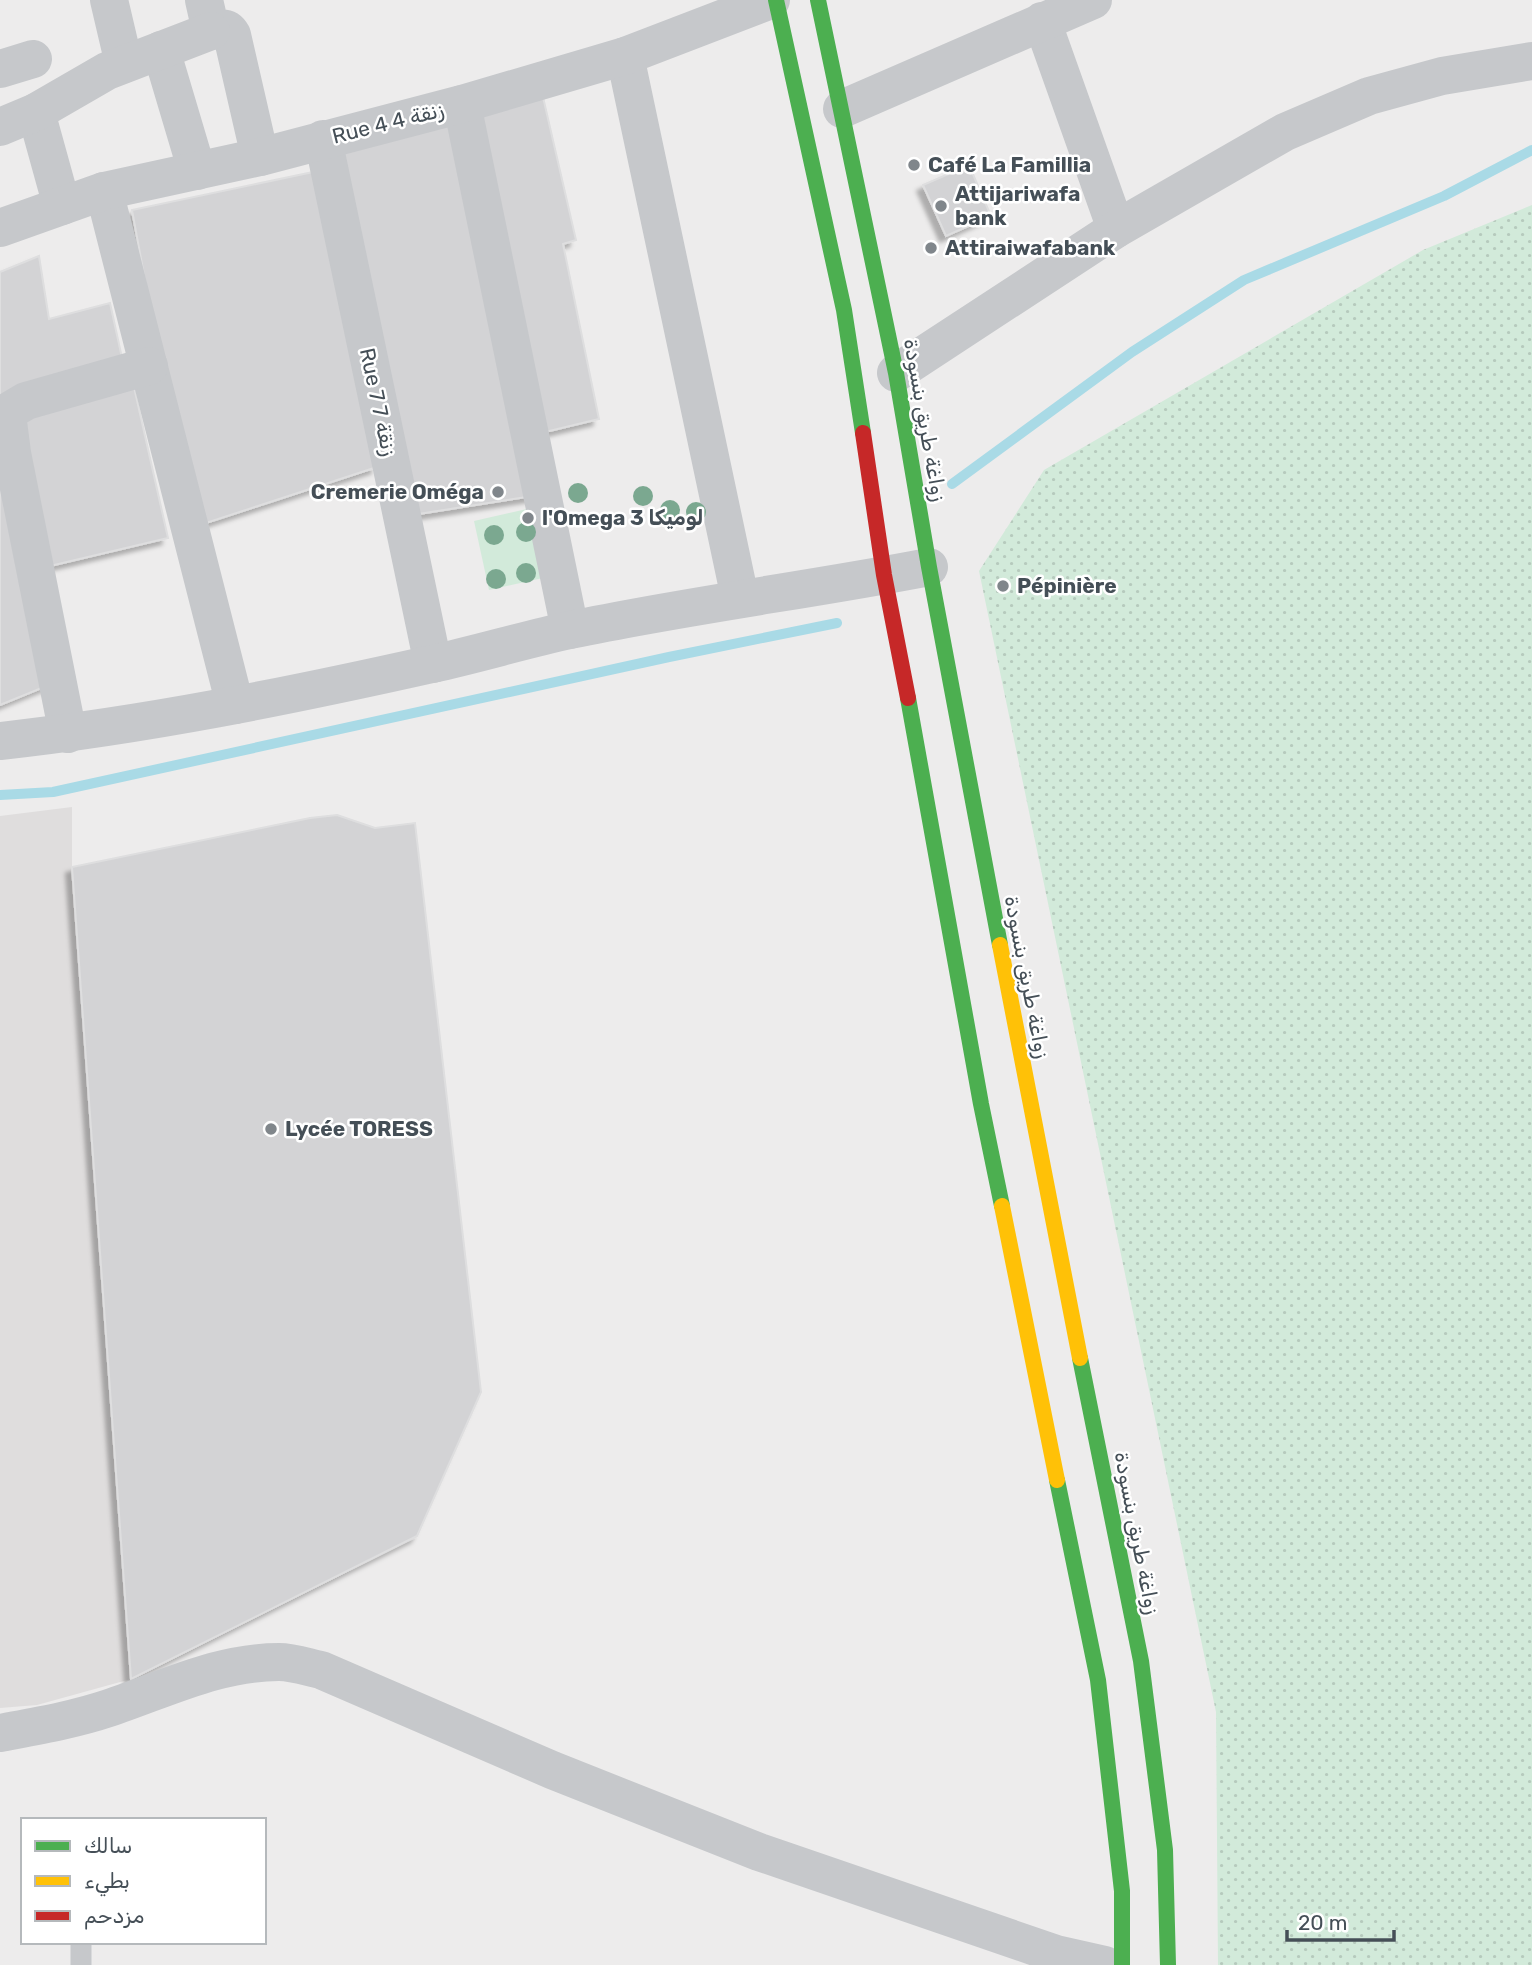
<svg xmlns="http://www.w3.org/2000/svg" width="1532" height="1965" font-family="Rubik,'Noto Naskh Arabic',sans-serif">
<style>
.education{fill:#dfdddd}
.grass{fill:url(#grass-dots)}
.park{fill:#d2eada}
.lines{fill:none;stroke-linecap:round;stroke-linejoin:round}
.stream{stroke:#a9dae6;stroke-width:10}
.building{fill:#d3d3d5;stroke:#dededf;stroke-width:2;filter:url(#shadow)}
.lane{stroke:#c6c8cb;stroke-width:21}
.street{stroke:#c6c8cb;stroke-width:38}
.fast{stroke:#4caf50;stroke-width:16}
.slow{stroke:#ffc107;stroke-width:16}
.jam{stroke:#c62828;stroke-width:16}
.tree{fill:#7ba890}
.poi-dot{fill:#80868b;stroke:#fff;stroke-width:2.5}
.labels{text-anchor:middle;stroke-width:5;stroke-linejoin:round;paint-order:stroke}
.street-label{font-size:21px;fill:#454f57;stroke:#fff}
.poi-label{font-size:21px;font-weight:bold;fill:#454f57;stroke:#fff;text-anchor:start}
</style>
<defs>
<pattern id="grass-dots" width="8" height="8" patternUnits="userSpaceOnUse" patternTransform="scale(1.75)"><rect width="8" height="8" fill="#d2eada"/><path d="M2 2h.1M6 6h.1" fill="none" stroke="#b6cabd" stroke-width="1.8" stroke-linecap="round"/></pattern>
<filter id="shadow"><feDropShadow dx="-6" dy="6" stdDeviation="2" flood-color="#0004"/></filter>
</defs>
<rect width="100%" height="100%" fill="#edecec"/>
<path class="education" d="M72,807v60l59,812 -94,26 -37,3v-892z"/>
<path class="grass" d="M1532,205v1760h-314l-2,-253 -237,-1141 65,-101 379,-220z"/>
<path class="park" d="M527,509l16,69 -54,12 -15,-69z"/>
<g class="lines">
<g class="stream">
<path d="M952,484l180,-132 112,-72 200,-84 88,-46"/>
<path d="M0,795l53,-3 616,-135 168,-34"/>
</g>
</g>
<g class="building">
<path d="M543,97l33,143 -13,4 36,175 -58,14 -70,-319z"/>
<path d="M460,119l73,377 -121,19 -71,-371z"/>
<path d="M969,165l22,51 -45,20 -23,-51z"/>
<path d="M318,171l59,296 -174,57 -50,-200 -21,-114z"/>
<path d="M39,256l10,63 61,-16 14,64 -124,32v-127z"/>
<path d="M134,387l34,151 -118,28 -32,-147z"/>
<path d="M0,425l54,258 -54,22z"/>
<path d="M337,815l38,13 40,-5 66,569 -64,144 -286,143 -59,-812 238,-49z"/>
</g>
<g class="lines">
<path class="lane" d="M81,1965v-23"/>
<g class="street">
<path d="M109,0l15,64"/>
<path d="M204,0l7,31c8,-3 16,-5 21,4l28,122"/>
<path d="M1042,21l74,208"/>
<path d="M161,50l36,121"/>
<path d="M625,56l115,542"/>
<path d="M0,69l33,-10"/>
<path d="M462,104l108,526"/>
<path d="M842,109l251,-109"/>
<path d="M36,112l26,94"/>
<path d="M0,127l36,-15 71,-41 104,-40"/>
<path d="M323,139l110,525"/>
<path d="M104,191l131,514"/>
<path d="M0,228l104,-37 156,-34 202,-53 163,-48 146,-56"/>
<path d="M896,373l220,-144 169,-97 84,-36 73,-20 90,-15"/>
<path d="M68,734l-56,-281 -4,-31 1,-11 17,-10 123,-35"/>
<path d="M0,741c145,-16 289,-45 432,-77 46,-10 92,-24 138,-34 119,-25 240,-40 359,-63"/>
<path d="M0,1733c37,-7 73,-13 109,-25 57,-19 109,-46 170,-46 14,0 28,5 42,8l231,100 207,82 297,102 49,11"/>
</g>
<g class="fast">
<path d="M776,0l68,310 19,123"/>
<path d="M818,0l78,373 33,194 71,378"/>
<path d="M908,698l73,406 21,102"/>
<path d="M1080,1358l61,303 24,189 3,115"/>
<path d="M1057,1480l41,200 24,211v74"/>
</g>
<g class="slow">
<path d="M1000,945l80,413"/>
<path d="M1002,1206l55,274"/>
</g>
<path class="jam" d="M863,433l21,142 24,123"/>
</g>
<g class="tree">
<circle cx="578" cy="493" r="10"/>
<circle cx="643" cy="496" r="10"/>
<circle cx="670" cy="510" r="10"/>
<circle cx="696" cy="512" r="10"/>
<circle cx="526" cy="532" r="10"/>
<circle cx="494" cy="535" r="10"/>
<circle cx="526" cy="573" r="10"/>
<circle cx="496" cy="579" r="10"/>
</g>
<g class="poi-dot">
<circle cx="914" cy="165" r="7"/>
<circle cx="941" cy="206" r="7"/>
<circle cx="931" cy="248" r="7"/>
<circle cx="498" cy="492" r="7"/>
<circle cx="528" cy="518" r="7"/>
<circle cx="1003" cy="586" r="7"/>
<circle cx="271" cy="1129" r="7"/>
</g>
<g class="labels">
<g class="street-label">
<text transform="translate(388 123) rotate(-14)" y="7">Rue 4 زنقة 4</text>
<text transform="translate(378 402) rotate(78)" y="7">Rue 7 زنقة 7</text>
<text transform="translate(925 420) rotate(80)" y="7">زواغة طريق بنسودة</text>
<text transform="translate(1027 977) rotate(79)" y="7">زواغة طريق بنسودة</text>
<text transform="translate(1137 1533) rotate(79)" y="7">زواغة طريق بنسودة</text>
</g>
<g class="poi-label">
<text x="928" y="172">Café La Famillia</text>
<text x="955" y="201">Attijariwafa<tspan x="955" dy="24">bank</tspan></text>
<text x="945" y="255">Attiraiwafabank</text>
<text x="484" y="499" text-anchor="end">Cremerie Oméga</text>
<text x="542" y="525">l'Omega 3 لوميكا</text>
<text x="1017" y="593">Pépinière</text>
<text x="285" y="1136">Lycée TORESS</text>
</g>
</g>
<rect x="21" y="1818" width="245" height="126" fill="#ffffff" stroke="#b5b9bc" stroke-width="2"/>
<rect x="35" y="1841" width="35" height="10" fill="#4caf50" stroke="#b5b9bc" stroke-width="2"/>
<text x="84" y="1853" font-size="21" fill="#454f57">سالك</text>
<rect x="35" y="1876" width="35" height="10" fill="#ffc107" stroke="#b5b9bc" stroke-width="2"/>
<text x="84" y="1888" font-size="21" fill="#454f57">بطيء</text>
<rect x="35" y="1911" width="35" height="10" fill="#c62828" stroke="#b5b9bc" stroke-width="2"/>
<text x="84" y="1923" font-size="21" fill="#454f57">مزدحم</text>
<path d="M1287 1930v10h107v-10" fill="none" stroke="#454f57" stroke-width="3.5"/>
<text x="1298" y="1930" font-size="21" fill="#454f57" stroke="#ffffff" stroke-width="5" paint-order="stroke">20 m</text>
</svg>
